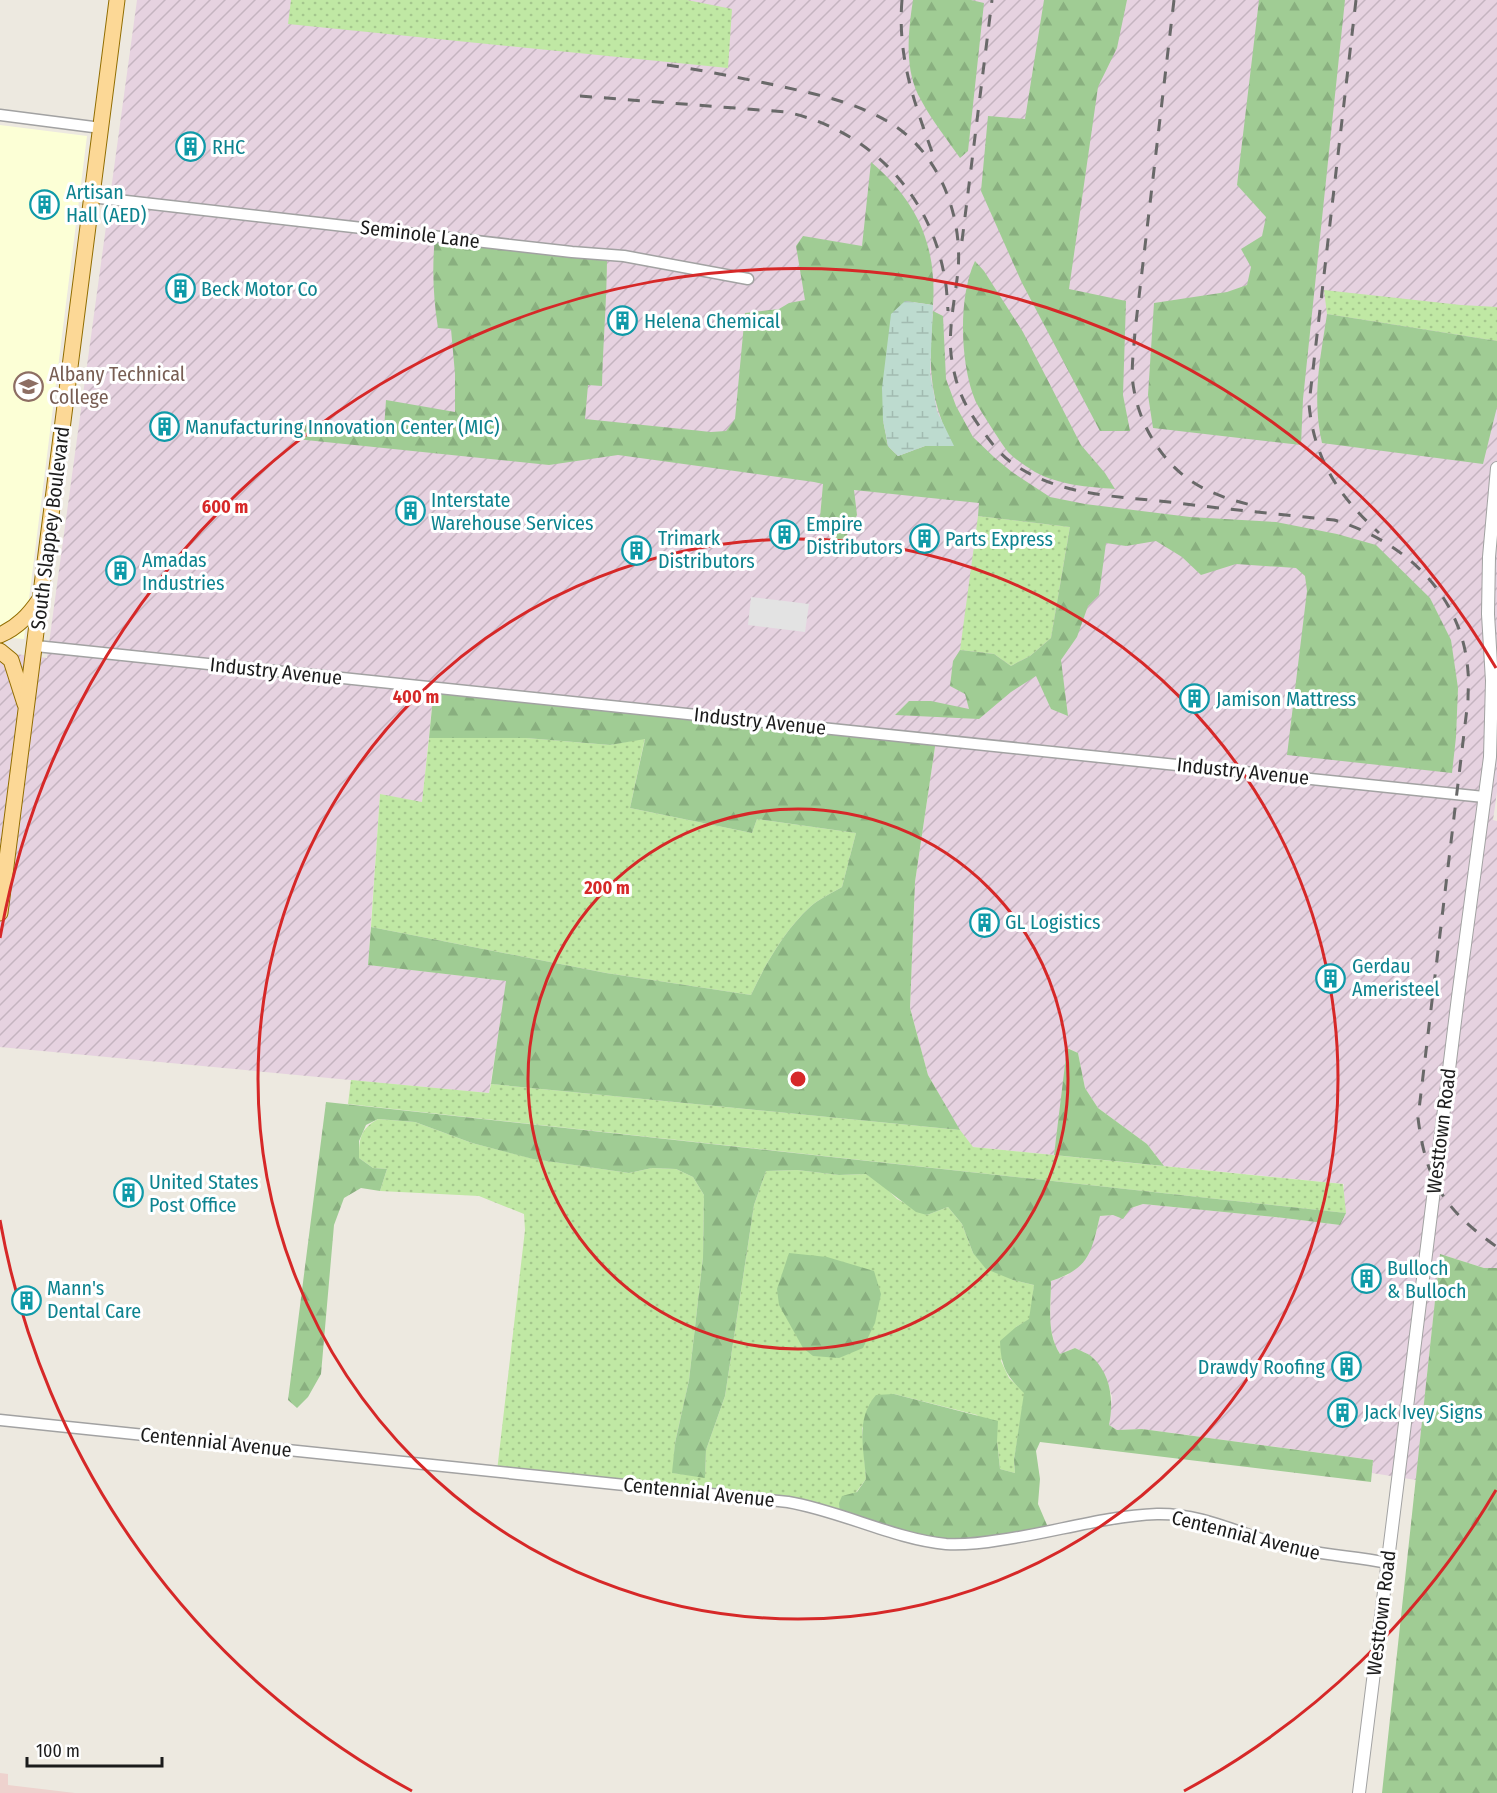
<svg xmlns="http://www.w3.org/2000/svg" width="1497" height="1793" font-family="'Fira Sans Condensed',sans-serif">
<style>
.commercial{fill:#eed2ce}
.industrial{fill:url(#industrial-furrows)}
.education{fill:#fcffd6}
.grass{fill:url(#grass-dots)}
.forest{fill:url(#forest-firs)}
.wetland{fill:url(#wetland-marsh)}
.parking{fill:#e3e3e3}
.lines{fill:none;stroke-linecap:round;stroke-linejoin:round}
.minor-casing{stroke:#a2a2a2;stroke-width:13}
.tertiary-casing{stroke:#a2a2a2;stroke-width:14}
.primary-casing{stroke:#916d00;stroke-width:17}
.minor{stroke:#fff;stroke-width:10}
.tertiary{stroke:#fff;stroke-width:12}
.primary{stroke:#fcd896;stroke-width:15}
.rail{stroke:#696969;stroke-width:3;stroke-dasharray:12 12;stroke-linecap:butt}
.ring{fill:none;stroke:#d62828;stroke-width:3}
.labels{text-anchor:middle;stroke-width:6;stroke-linejoin:round;paint-order:stroke}
.culture-label{font-size:20px;fill:#0d838f;stroke:#fff;text-anchor:start}
.street-label{font-size:20px;fill:#1b1b1b;stroke:#fff}
.education-label{font-size:20px;fill:#785e54;stroke:#fff;text-anchor:start}
.centre{fill:#d62828;stroke:#fff;stroke-width:3}
.ring-label{font-size:18px;text-anchor:middle;font-weight:bold;fill:#d62828;stroke:#fff;stroke-width:6;stroke-linejoin:round;paint-order:stroke}
</style>
<defs>
<pattern id="industrial-furrows" width="10" height="10" patternUnits="userSpaceOnUse" patternTransform="scale(1.5)"><rect width="10" height="10" fill="#e6d2e0"/><path d="M-1 1l2-2M0 10L10 0M9 11l2-2" fill="none" stroke="#c5b4c0"/></pattern>
<pattern id="grass-dots" width="8" height="8" patternUnits="userSpaceOnUse" patternTransform="scale(1.5)"><rect width="8" height="8" fill="#c0e8a4"/><path d="M2 2h.1M6 6h.1" fill="none" stroke="#a4c68d" stroke-width="1.8" stroke-linecap="round"/></pattern>
<pattern id="forest-firs" width="22" height="20" patternUnits="userSpaceOnUse" patternTransform="scale(1.5)"><rect width="22" height="20" fill="#a0cc94"/><path d="M5 1l3.5 6h-7zM16 11l3.5 6h-7z" fill="#89af7f"/></pattern>
<pattern id="wetland-marsh" width="20" height="14" patternUnits="userSpaceOnUse" patternTransform="scale(1.5)"><rect width="20" height="14" fill="#bddbcf"/><path d="M1 5h8M5 5V1M11 12h8M15 12V8" fill="none" stroke="#a2bbb1"/></pattern>
</defs>
<rect width="100%" height="100%" fill="#ede9e0"/>
<path class="commercial" d="M0,1773l8,1v11l67,8h-75z"/>
<path class="industrial" d="M137,0h1360v792l-4,28 4,1v447h-13l-44,-14 -24,226 -44,-7 1,-13 -230,-31 -26,1 -8,-5 3,-29 -10,-26 -11,-14 -16,-8 -15,6 -5,-8 -5,-22 1,-43 17,-6 27,-38 5,-21 13,-1 30,-11 141,14 56,7 4,-41 -180,-18 -17,-22 -49,-36 -13,-20 -7,-35 -10,-5 -14,107 -81,-8 -11,-12 -34,-60 -18,-67 5,-126 21,-142 -502,-53 -12,116 -42,-9 -12,171 139,16 -18,112 -489,-46v-395l47,6z"/>
<path class="education" d="M0,125l87,11 -63,503 -24,-2z"/>
<g class="grass">
<path d="M291,0h396l45,9 -4,59 -440,-44z"/>
<path d="M1324,290l137,15 36,2v34l-170,-27z"/>
<path d="M978,516l92,11 -19,111 -21,18 -19,10 -17,-12 -34,-4z"/>
<path d="M429,738h97l84,7 35,-7 -15,70 122,25 5,-14 99,14 -14,54c-10,6 -23,12 -32,20 -26,24 -44,56 -59,88l-145,-22 -235,-46 9,-133 42,8z"/>
<path d="M351,1080l138,13 2,-9 469,46 13,17 370,37 3,29 -998,-109z"/>
<path d="M378,1119l37,3 57,21 62,16 95,14 23,-5 24,1 17,8 11,18 -1,62 -14,123 -14,63 -2,30 32,4 1,-27 19,-54 29,-191 12,-34 31,-1 42,5 27,-1 16,10 15,15 30,16 21,-8 14,17 11,29 40,27 21,5 -4,34 -14,8 -15,34 8,17 16,15 -11,67 1,13 -15,-4 -3,-28 -20,-26 -83,-21 -32,34 4,51 -26,35 -27,-8 -316,-35 28,-241 -1,-16 -45,-18 -99,-5 7,-22 -14,-1 -14,-10c0,-19 1,-29 19,-39z"/>
</g>
<g class="forest">
<path d="M913,0h58l13,3 -16,148 -8,7c-13,-19 -28,-37 -39,-58 -17,-29 -13,-68 -8,-100z"/>
<path d="M1044,0h83l-10,48 -19,39 -29,202 57,12 -3,94 7,36h-30l-78,-148 -41,-92 7,-75 37,3z"/>
<path d="M1259,0h86l-42,399 -2,46 -148,-17 -5,-33 6,-92 73,-11 20,-7 4,-18 -10,-18 21,-13 4,-19 -29,-32z"/>
<path d="M871,162c46,39 66,83 62,143l-28,-4 -22,119 5,26 10,10 27,-10h28c-25,-50 -24,-80 -20,-135l10,5 3,63 10,27 17,31 22,21 17,14 38,25 35,7 105,13 86,5 61,12 39,11 54,53 21,42 7,48 -2,49 -4,36 -165,-18 20,-164 -2,-15 -9,-8 -60,-4 -35,11 -19,-18 -26,-16 -30,5 -20,-3 -7,52 -11,11 -11,31 -16,23 7,56 -17,-7 -15,-33 -25,16 -32,27 -84,-4 14,-14h22l38,8 -4,-15 -15,-8 3,-25 7,-11 34,4 17,12 19,-10 21,-18 19,-111 -92,-11 1,-13 -125,-13 3,25 -11,22 -9,4 -17,-23 3,-34 -9,-2 -196,-27 -69,10 -253,-26 1,-16 87,6 2,-29 69,12v-38l-4,-45 -13,-1c-5,-31 -6,-61 -3,-92l172,19c0,44 -4,87 -5,131l-14,-1 -3,34 126,13 15,-1 9,-12 10,-106 34,-4 10,-6 16,-3 -9,-54 7,-10 59,10z"/>
<path d="M975,261l9,10 39,61 58,113 24,28 10,16c-27,-2 -56,-4 -80,-17 -8,-5 -19,-12 -26,-19 -4,-4 -32,-47 -34,-53 -15,-37 -17,-103 0,-139z"/>
<path d="M1327,314l170,27v66l-14,57 -161,-21c-10,-47 -2,-82 5,-129z"/>
<path d="M434,687l502,53 -21,142 -5,126 18,67 32,55 -469,-46 15,-103 -138,-16 3,-38 235,46 145,22c15,-32 33,-64 59,-88 9,-8 22,-14 32,-20l14,-54 -99,-14 -5,14 -122,-25 15,-69 -35,6 -84,-7h-97z"/>
<path d="M1067,1048l11,5 7,35 13,20 49,36 17,22 -110,-11z"/>
<path d="M326,1102l1020,111 -6,12 -56,-7 -141,-14 -12,4 -8,11 -10,-4 -13,1c-9,37 -10,52 -49,65 0,25 -5,51 9,73l15,-6c5,3 13,5 17,9 19,17 22,44 17,68l8,5 25,-1 231,31 -2,22 -331,-40 -4,9 4,28 -2,25 12,28 -104,12 -106,-30 -1,-11 3,-7 15,-4 9,-13c-2,-29 -11,-60 10,-84l18,-1 104,27 -1,20 3,28 15,4 -1,-13 10,-67c-18,-18 -23,-26 -24,-52l16,-14 13,-8 5,-34 -21,-5 -27,-11 -13,-16 -11,-29 -14,-17 -21,8 -11,-3 -50,-38 -27,1 -42,-5 -31,1 -12,34 -29,191 -19,54 -1,28 -33,-5 3,-30 14,-63 14,-123 1,-62 -11,-18 -17,-8 -24,-1 -23,5 -96,-14 -61,-16 -57,-21 -37,-3 -12,6 -7,16v17l14,10 14,1 -7,22 -19,-3 -17,10 -10,27 -13,149 -13,23 -11,11 -9,-8z"/>
<path d="M789,1253l38,4 47,14 7,23 -6,29 -12,25 -24,10 -26,-2 -10,-8 -24,-43 -2,-16z"/>
<path d="M1440,1254l44,14h13v525h-115z"/>
</g>
<path class="wetland" d="M905,301l28,4 -3,68 7,38 17,35h-29l-27,10 -10,-10 -5,-26 -1,-32 9,-74z"/>
<path class="parking" d="M751,597l58,7 -4,28 -57,-7z"/>
<g class="lines">
<defs>
<g id="minor">
<path d="M0,115l101,13"/>
<path d="M91,197l481,55 52,4 124,23"/>
<path d="M36,646l1448,151"/>
<path d="M0,1420l788,82c53,9 106,37 158,42 18,1 36,-1 54,-4 52,-7 104,-24 157,-26 45,-1 85,21 127,32 35,9 69,10 104,17"/>
</g>
<path id="tertiary" d="M1359,1793l99,-796 32,-240 2,-76 -4,-67 1,-57 8,-89"/>
<g id="primary">
<path d="M0,635c18,-8 29,-20 40,-36"/>
<path d="M0,651l11,9 14,44"/>
<path d="M0,913l117,-913"/>
</g>
</defs>
<use href="#minor" class="minor-casing"/>
<use href="#tertiary" class="tertiary-casing"/>
<use href="#primary" class="primary-casing"/>
<use href="#minor" class="minor"/>
<use href="#tertiary" class="tertiary"/>
<use href="#primary" class="primary"/>
<g class="rail">
<path d="M902,0c-5,60 14,107 34,163"/>
<path d="M1174,0l-39,331c-1,20 -5,40 -1,59 7,40 33,80 69,98 15,8 32,13 48,17"/>
<path d="M1356,0l-47,404c5,56 30,92 70,129"/>
<path d="M667,65c34,5 68,12 103,19 40,9 80,16 117,37 51,29 76,93 71,150 -3,28 -11,63 -6,90 5,30 13,45 30,69 10,14 21,28 36,37 46,29 98,29 151,35 55,7 110,12 165,18 71,21 129,76 134,152 1,9 0,19 0,28l-50,418c8,64 27,92 79,129"/>
<path d="M580,96l206,16c81,17 143,80 158,162 3,13 3,25 4,37"/>
<path d="M962,241l30,-241"/>
</g>
</g>
<g class="ring">
<circle cx="798" cy="1079" r="270"/>
<circle cx="798" cy="1079" r="540"/>
<path d="M1496 1490A810 810 0 0 1 1184 1791M412 1791A810 810 0 0 1 0 1220M0 938A810 810 0 0 1 1496 668"/>
</g>
<defs>
<symbol id="building-ring" viewBox="-11 -11 22 22"><circle r="9.5" fill="#fff" stroke="#0f9aa8" stroke-width="1.5"/><path d="M-4-6H4V6H1V3H-1V6H-4ZM-2.5-4.3h1.7v1.8h-1.7ZM.8-4.3h1.7v1.8H.8ZM-2.5-1h1.7V.8h-1.7ZM.8-1h1.7V.8H.8Z" fill="#0f9aa8"/></symbol>
<symbol id="school-ring" viewBox="-11 -11 22 22"><circle r="9.5" fill="#fff" stroke="#8d6e63" stroke-width="1.5"/><path d="M0-5L7-2L0 1L-7-2ZM-4 1L0 2.5L4 1V4Q0 6-4 4Z" fill="#8d6e63"/></symbol>
</defs>
<g fill-rule="evenodd">
<use href="#building-ring" x="174" y="130" width="33" height="33"/>
<use href="#building-ring" x="28" y="188" width="33" height="33"/>
<use href="#building-ring" x="164" y="272" width="33" height="33"/>
<use href="#building-ring" x="606" y="304" width="33" height="33"/>
<use href="#school-ring" x="12" y="370" width="33" height="33"/>
<use href="#building-ring" x="148" y="410" width="33" height="33"/>
<use href="#building-ring" x="394" y="494" width="33" height="33"/>
<use href="#building-ring" x="768" y="518" width="33" height="33"/>
<use href="#building-ring" x="908" y="522" width="33" height="33"/>
<use href="#building-ring" x="620" y="534" width="33" height="33"/>
<use href="#building-ring" x="104" y="554" width="33" height="33"/>
<use href="#building-ring" x="1178" y="682" width="33" height="33"/>
<use href="#building-ring" x="968" y="906" width="33" height="33"/>
<use href="#building-ring" x="1314" y="962" width="33" height="33"/>
<use href="#building-ring" x="112" y="1176" width="33" height="33"/>
<use href="#building-ring" x="1350" y="1262" width="33" height="33"/>
<use href="#building-ring" x="10" y="1284" width="33" height="33"/>
<use href="#building-ring" x="1330" y="1350" width="33" height="33"/>
<use href="#building-ring" x="1326" y="1396" width="33" height="33"/>
</g>
<g class="labels">
<g class="culture-label">
<text x="212" y="154">RHC</text>
<text x="66" y="199">Artisan<tspan x="66" dy="23">Hall (AED)</tspan></text>
<text x="201" y="296">Beck Motor Co</text>
<text x="644" y="328">Helena Chemical</text>
<text x="185" y="434">Manufacturing Innovation Center (MIC)</text>
<text x="431" y="507">Interstate<tspan x="431" dy="23">Warehouse Services</tspan></text>
<text x="806" y="531">Empire<tspan x="806" dy="23">Distributors</tspan></text>
<text x="658" y="545">Trimark<tspan x="658" dy="23">Distributors</tspan></text>
<text x="945" y="546">Parts Express</text>
<text x="142" y="567">Amadas<tspan x="142" dy="23">Industries</tspan></text>
<text x="1216" y="706">Jamison Mattress</text>
<text x="1005" y="929">GL Logistics</text>
<text x="1352" y="973">Gerdau<tspan x="1352" dy="23">Ameristeel</tspan></text>
<text x="149" y="1189">United States<tspan x="149" dy="23">Post Office</tspan></text>
<text x="1387" y="1275">Bulloch<tspan x="1387" dy="23">&amp; Bulloch</tspan></text>
<text x="47" y="1295">Mann's<tspan x="47" dy="23">Dental Care</tspan></text>
<text x="1325" y="1374" text-anchor="end">Drawdy Roofing</text>
<text x="1364" y="1419">Jack Ivey Signs</text>
</g>
<g class="street-label">
<text transform="translate(420 234) rotate(7)" y="7">Seminole Lane</text>
<text transform="translate(50 528) rotate(-83)" y="7">South Slappey Boulevard</text>
<text transform="translate(276 671) rotate(6)" y="7">Industry Avenue</text>
<text transform="translate(760 721) rotate(6)" y="7">Industry Avenue</text>
<text transform="translate(1243 771) rotate(6)" y="7">Industry Avenue</text>
<text transform="translate(1441 1131) rotate(-83)" y="7">Westtown Road</text>
<text transform="translate(216 1442) rotate(6)" y="7">Centennial Avenue</text>
<text transform="translate(699 1492) rotate(6)" y="7">Centennial Avenue</text>
<text transform="translate(1246 1535) rotate(14)" y="7">Centennial Avenue</text>
<text transform="translate(1381 1613) rotate(-83)" y="7">Westtown Road</text>
</g>
<g class="education-label">
<text x="49" y="381">Albany Technical<tspan x="49" dy="23">College</tspan></text>
</g>
</g>
<circle cx="798" cy="1079" r="9" class="centre"/>
<g class="ring-label">
<text x="225" y="513">600 m</text>
<text x="416" y="703">400 m</text>
<text x="607" y="894">200 m</text>
</g>
<path d="M27 1757v9h135v-9" fill="none" stroke="#1b1b1b" stroke-width="3"/>
<text x="36" y="1757" font-size="18" fill="#1b1b1b" stroke="#ffffff" stroke-width="4.5" paint-order="stroke">100 m</text>
</svg>
